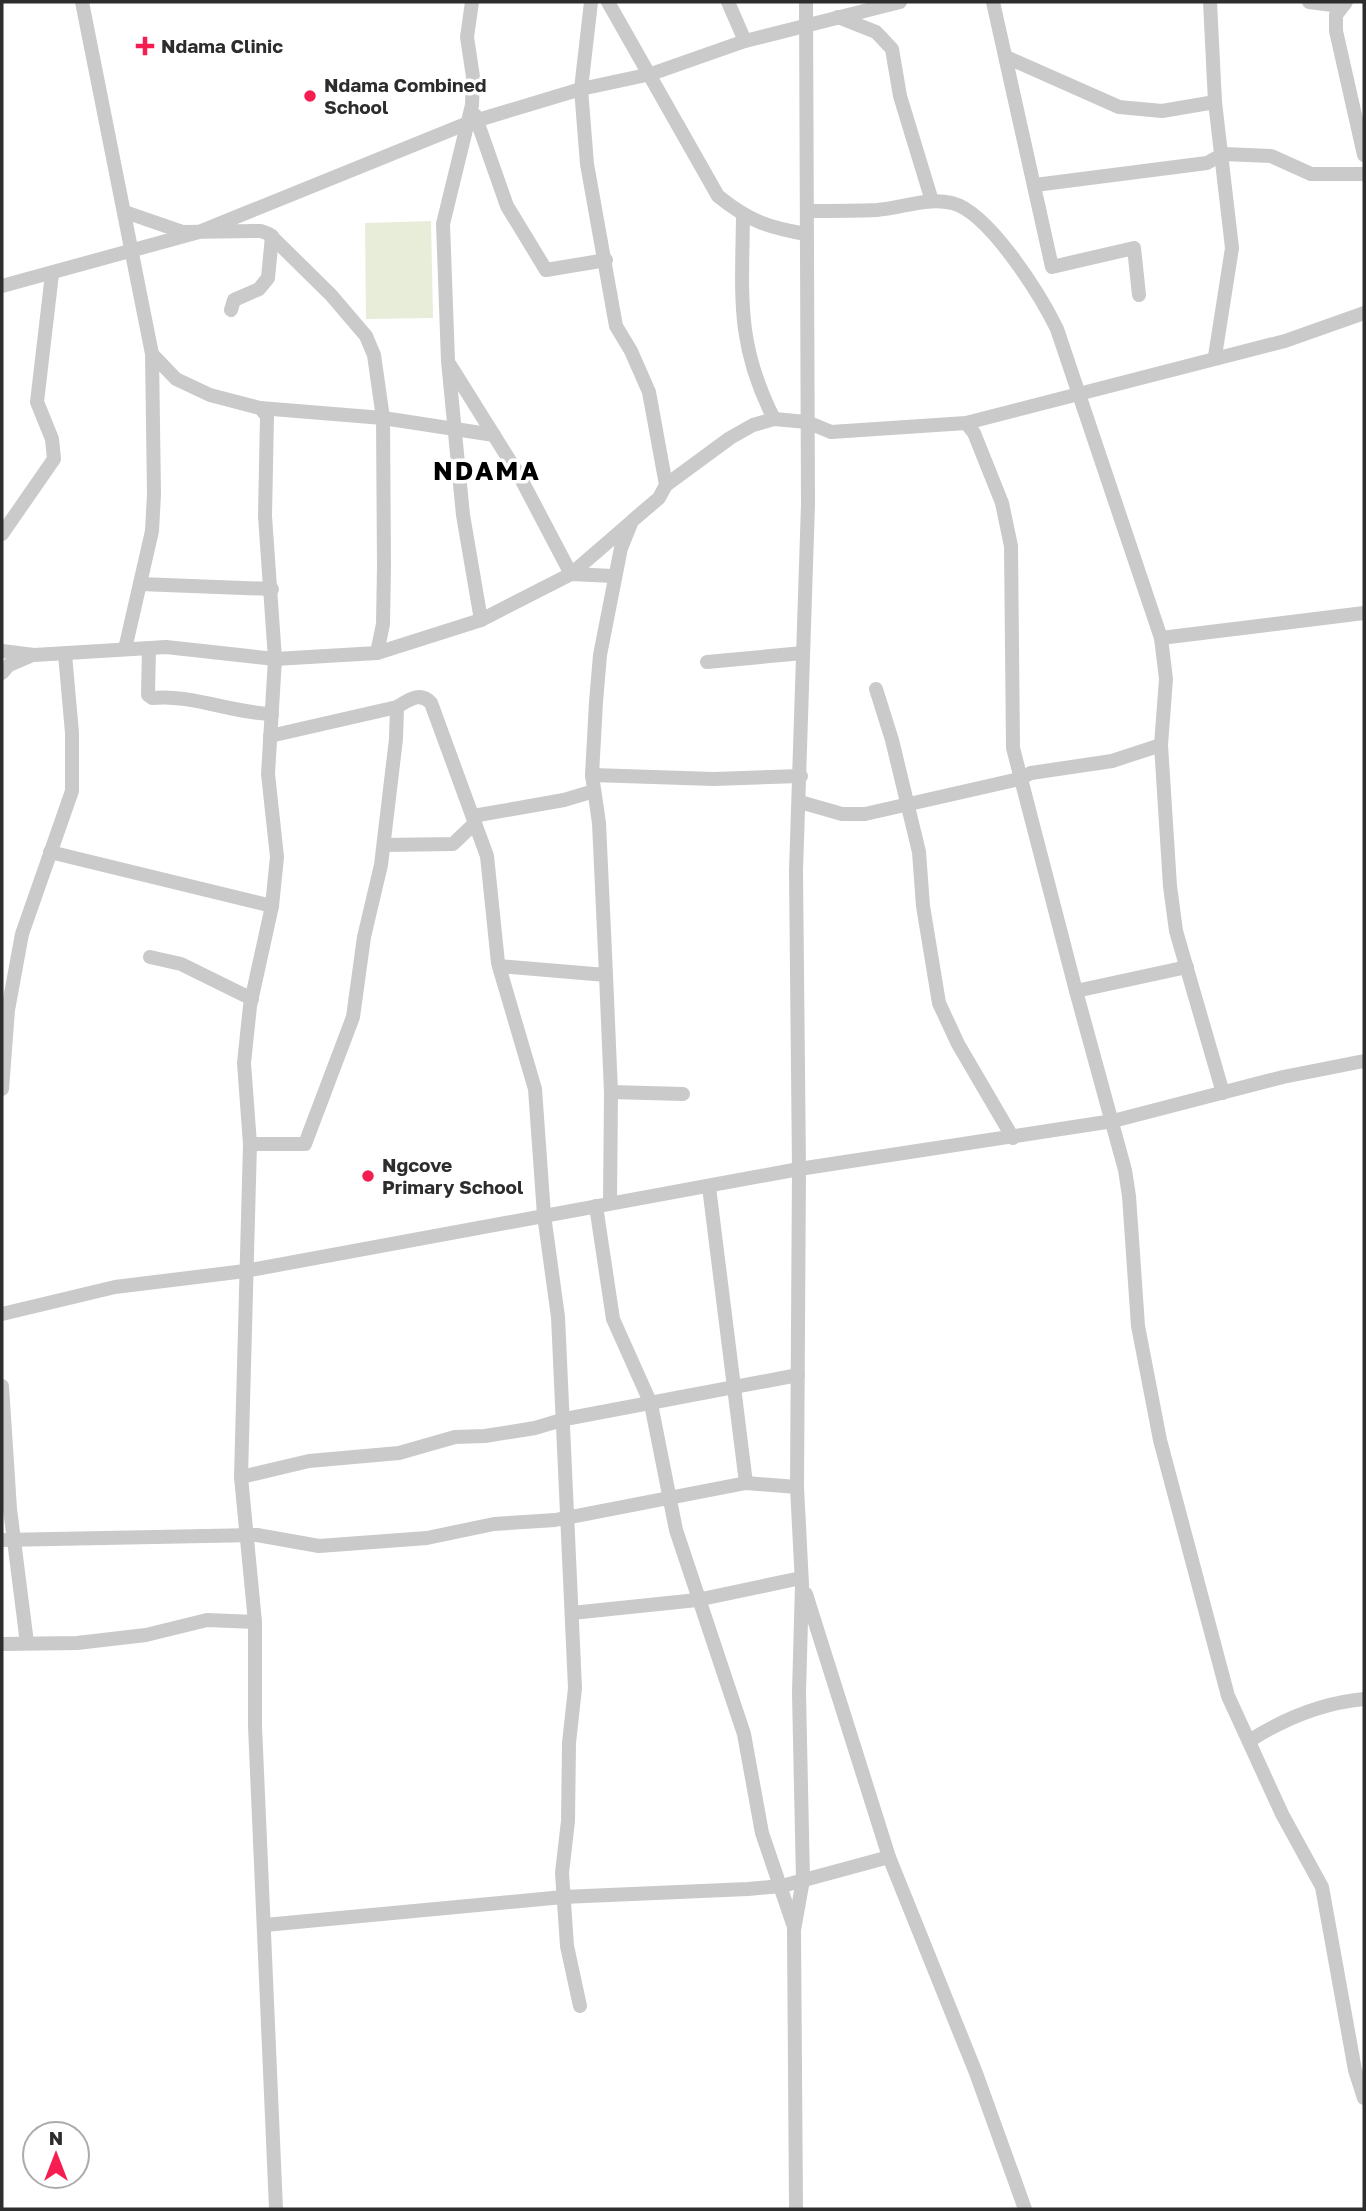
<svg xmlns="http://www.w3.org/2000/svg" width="1366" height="2211" font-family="'Golos Text',sans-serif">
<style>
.green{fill:#e7edd9}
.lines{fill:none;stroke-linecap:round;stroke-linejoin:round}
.minor{stroke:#cacaca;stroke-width:14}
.poi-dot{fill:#f61e50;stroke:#fff;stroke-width:2.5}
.labels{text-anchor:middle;stroke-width:7;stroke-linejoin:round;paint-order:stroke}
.poi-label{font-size:19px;font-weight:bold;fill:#2d2d2d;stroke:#fff;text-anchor:start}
.district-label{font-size:26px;font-weight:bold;letter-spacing:2px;fill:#000;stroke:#fff}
</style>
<rect width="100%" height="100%" fill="#fff"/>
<path class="green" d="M431,221l2,97 -67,1 -1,-96z"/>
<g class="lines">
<g class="minor">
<path d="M82,2l70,352 2,140 -2,37 -27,118"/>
<path d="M472,2l-5,35 6,40 -1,28 -29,119 5,137 15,154 18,105"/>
<path d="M591,2l-10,87 6,75 29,162 15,25 18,41 17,93 -7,13 -27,23 -11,27 -21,107 -4,47 -4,73 7,48 7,152 5,117 -1,111"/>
<path d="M608,2l110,194c31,25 49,31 88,38"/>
<path d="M728,2l17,39"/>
<path d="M993,2l59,265 82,-19 5,47"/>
<path d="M1210,2l5,100 17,146 -17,108"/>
<path d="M1309,2l31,4"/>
<path d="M1346,2l-10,13v16l28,124"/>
<path d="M838,17l38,15 16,17 8,47 32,105"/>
<path d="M1006,57l113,50 43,4 53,-9"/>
<path d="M475,115l32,91 39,64 60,-10"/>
<path d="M1035,185l172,-22 16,-9 48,2 40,18h53"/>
<path d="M807,211c23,0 47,0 70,-1 25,-2 50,-13 75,-7 37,9 89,93 105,126l104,309 5,41 -5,66 9,141 6,45 47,162"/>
<path d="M125,212l58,20 78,-1 8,3 62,61 35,41 8,19 9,63 1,149 -1,57 -6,29"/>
<path d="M743,216c-1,81 -7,128 31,203"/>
<path d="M2,286l197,-54 269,-109 113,-34 70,-15 94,-33 155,-39"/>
<path d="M231,310l3,-10 25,-11 9,-11 4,-42"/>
<path d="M152,354l24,25 34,16 50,13 7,8 -2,100 10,143 -7,115 9,83 -5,49 -22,100 -6,57 6,81 -9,333 14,145v104l21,483"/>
<path d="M450,365l70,112 51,97 59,-51"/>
<path d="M260,408l123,10 111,17"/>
<path d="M966,423l8,10 28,70 9,43 2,202 63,243 111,-24"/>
<path d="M666,485l64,-47 23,-13 21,-6 33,3 24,10 135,-9 319,-82 79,-28"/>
<path d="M2,534l52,-75 -2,-20 -15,-37 15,-128"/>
<path d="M140,584l132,5"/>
<path d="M1161,638l203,-25"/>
<path d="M149,648l-1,47 4,3c40,-4 79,15 120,16"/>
<path d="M2,651l32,4 132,-8 109,12 102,-6 104,-33 90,-46 42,2"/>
<path d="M707,662l96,-9"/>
<path d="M2,673l7,-8 21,-9"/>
<path d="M876,689l16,51 27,112 4,54 16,97 19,41 55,94"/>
<path d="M270,736l127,-29c12,-7 23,-16 34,-4l56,153 11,107 37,126 9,126 14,102 17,371 -6,55 -1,78 -6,52 5,73 13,60"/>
<path d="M592,775l122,4 87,-3"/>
<path d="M800,802l42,12h23l154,-35 12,-6 81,-12 49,-16"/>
<path d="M473,816l91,-16 30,-9"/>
<path d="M384,845l69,-1 22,-21"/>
<path d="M50,852l222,54"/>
<path d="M150,957l31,7 71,35"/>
<path d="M499,966l107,9"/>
<path d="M1076,991l49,179 4,26 9,130 22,114 68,256 54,118 40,73 33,183 9,28"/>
<path d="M2,1089l6,-79 14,-76 50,-143v-58l-7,-79"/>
<path d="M611,1092l72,2"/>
<path d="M250,1144h55l48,-127 11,-80 17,-72 15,-126 1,-32"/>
<path d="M709,1187l37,296"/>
<path d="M596,1206l17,113 38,85 25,126 68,204 18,99 31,91"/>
<path d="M2,1314l113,-27 130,-16 554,-102 314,-48 170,-44 81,-16"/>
<path d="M2,1386l8,123 17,134"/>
<path d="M241,1477l68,-16 90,-8 56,-16 30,-1 50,-8 30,-9 233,-44"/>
<path d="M2,1540l255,-5 62,11 108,-8 67,-14 61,-4 191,-37 51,4"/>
<path d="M806,1594l83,263 87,216 49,136"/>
<path d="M572,1613l125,-13 104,-22"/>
<path d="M2,1644l75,-1 69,-8 61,-15 48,2"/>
<path d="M1249,1741c36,-23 72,-38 115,-42"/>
<path d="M265,1925l298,-28 185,-8 34,-3 107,-29"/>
<path d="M796,2209l-2,-279 9,-50 -4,-187 3,-109 -5,-97 2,-318 -3,-298 12,-367 -2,-502"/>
</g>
</g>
<g class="poi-dot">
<path d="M141.5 35.5h7v7h7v7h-7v7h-7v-7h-7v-7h7z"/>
<circle cx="310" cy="96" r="7"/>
<circle cx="368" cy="1176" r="7"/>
</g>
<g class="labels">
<g class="poi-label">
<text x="161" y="53">Ndama Clinic</text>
<text x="324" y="92">Ndama Combined<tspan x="324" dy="22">School</tspan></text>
<text x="382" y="1172">Ngcove<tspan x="382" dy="22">Primary School</tspan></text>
</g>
<g class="district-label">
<text x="487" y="480">NDAMA</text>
</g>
</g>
<rect width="1366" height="2211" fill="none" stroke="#2d2d2d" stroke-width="7"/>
<g transform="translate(56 2155)"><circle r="33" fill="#ffffff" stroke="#ababab" stroke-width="2"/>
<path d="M0-5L12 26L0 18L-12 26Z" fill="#f61e50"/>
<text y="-10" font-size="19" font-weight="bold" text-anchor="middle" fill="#2d2d2d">N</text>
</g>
</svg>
